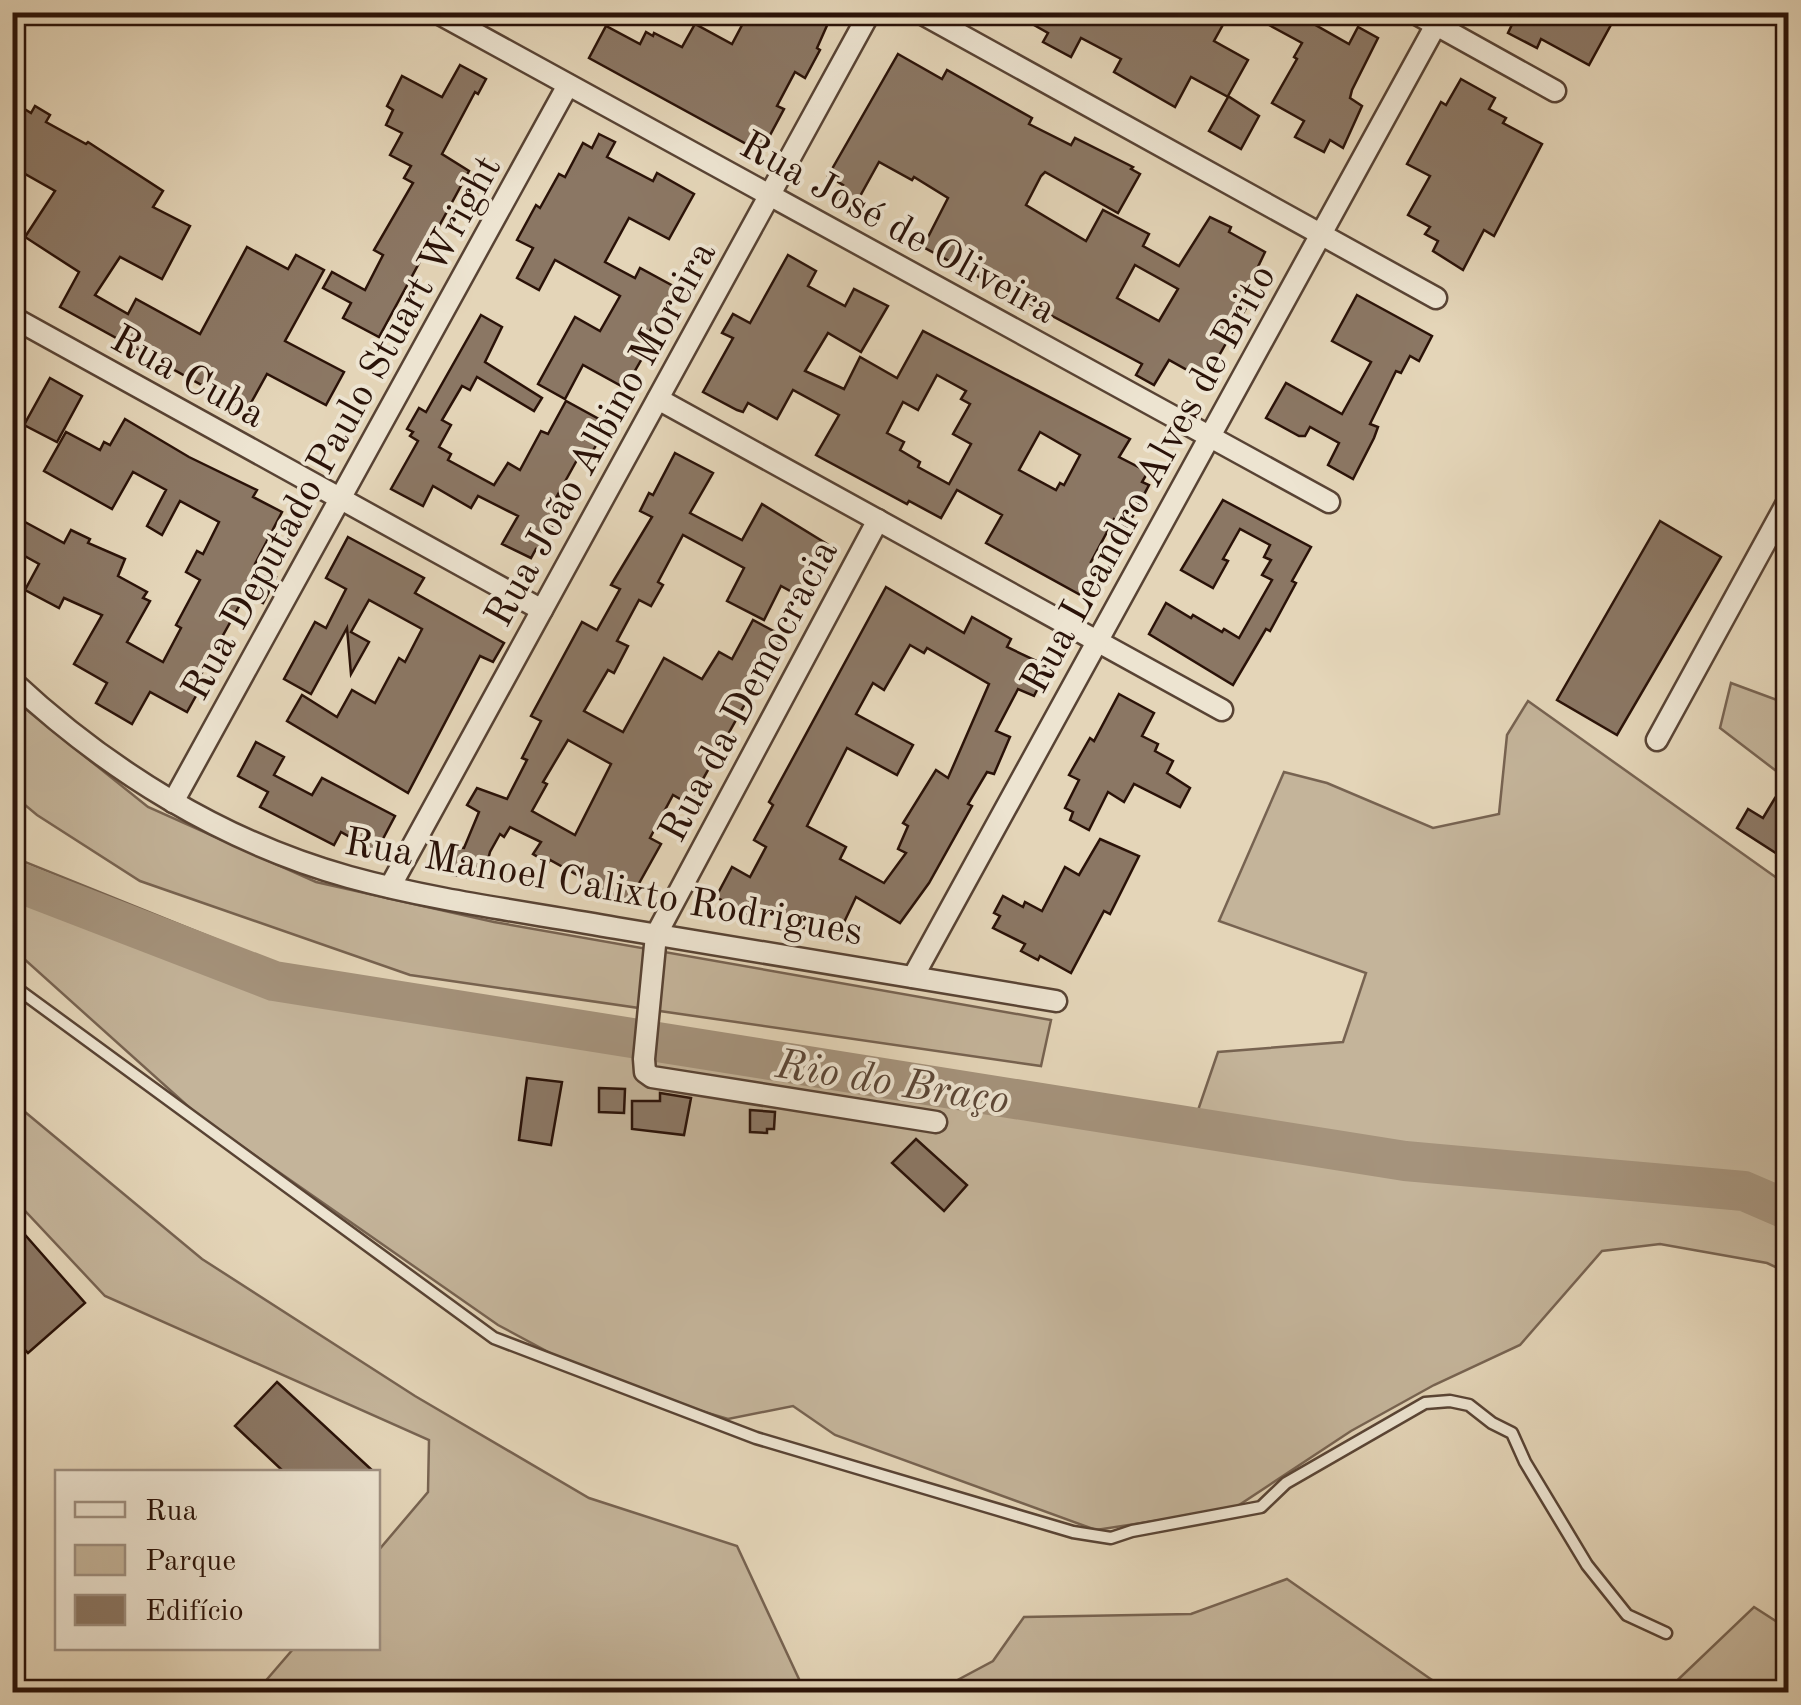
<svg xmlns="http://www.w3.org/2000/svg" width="1801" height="1705" font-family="'Old Standard TT',serif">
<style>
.green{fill:#c4b49a;stroke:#776351;stroke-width:2.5}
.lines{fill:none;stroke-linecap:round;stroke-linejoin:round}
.river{stroke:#a5937c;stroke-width:40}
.building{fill:#8b7764;stroke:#2a1208;stroke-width:2.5;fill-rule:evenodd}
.service-casing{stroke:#584334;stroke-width:15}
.minor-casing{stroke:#584334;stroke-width:25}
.service{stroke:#ede4d1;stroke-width:10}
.minor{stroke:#ede4d1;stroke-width:20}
.labels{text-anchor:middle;stroke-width:8;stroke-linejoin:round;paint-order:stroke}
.street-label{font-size:40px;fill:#2a1208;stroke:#ede4d1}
.water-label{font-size:42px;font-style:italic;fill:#5b4636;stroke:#ede4d1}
</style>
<rect width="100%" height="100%" fill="#e4d5b8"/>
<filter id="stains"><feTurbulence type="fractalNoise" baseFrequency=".002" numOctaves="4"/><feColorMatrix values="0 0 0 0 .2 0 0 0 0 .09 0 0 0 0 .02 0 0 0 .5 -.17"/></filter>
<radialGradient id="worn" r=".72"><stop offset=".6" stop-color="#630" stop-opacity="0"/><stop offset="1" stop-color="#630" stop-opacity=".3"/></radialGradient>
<g class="green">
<path d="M1731,683l57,21v76l-68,-52z"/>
<path d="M12,698l136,109 168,75 178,40 557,98 -10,46 -631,-91 -270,-94 -103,-66 -24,-20z"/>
<path d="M1528,701l260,185v387l-21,-10 -107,-19 -58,7 -82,94 -86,40 -83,46 -118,78 -137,21 -261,-95 -42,-29 -65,13 -124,-37 -106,-57 -298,-208 -187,-168v-92l267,108 248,45 466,73 201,36 23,-67 125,-10 23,-69 -147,-52 65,-149 43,11 106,45 66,-14 8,-79z"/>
<path d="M13,1102l189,157 213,137 174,102 148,48 68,146h-549l38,-44h84v-97l50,-59 1,-52 -324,-144 -92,-98z"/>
<path d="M1287,1579l145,101 25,12h-522l58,-31 31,-44 167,-3z"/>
<path d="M1754,1607l34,22v63h-123z"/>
</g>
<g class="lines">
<path class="river" d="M12,880l262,101 1131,180 339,30 44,19"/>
</g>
<g class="building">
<path d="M749,12h84l-16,36 3,2 -15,28 -10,-6 -18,34 7,3 -23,43 -172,-94 17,-32 34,18 6,-12 7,4 1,-3 28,14 13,-23 37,20z"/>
<path d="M1011,12h219l-16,29 34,19 -20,36 31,20 -18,33 -32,-18 19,-34 -37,-20 -16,30 -61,-35 7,-13 -40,-21 -10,19 -28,-15 5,-9z"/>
<path d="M1245,12h74l-7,11 37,21 9,-17 20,11 -26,52 -2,8 12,8 -19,42 -13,-8 -6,12 -29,-15 9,-16 -32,-18 25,-44 -3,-2 8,-14z"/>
<path d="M1518,12h100l-29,53 -48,-26 -4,9 -29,-15z"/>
<path d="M898,54l44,25 5,-9 85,48 -3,6 42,21 4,-7 58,29 -2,2 9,5 -22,39 -73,-41 -4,4 -15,29 60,36 17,-31 46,24 -6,12 36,20 31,-49 21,10 -2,5 36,20 -19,40 7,4 -48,84 -36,-20 -15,25 -18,-10 6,-11 -219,-117 25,-49 -34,-21 -2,3 -33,-18 -25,45 -18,-10 7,-12 -15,-9zM1135,265l43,24 -19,32 -42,-23z"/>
<path d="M460,65l26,14 -8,15 -3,-2 -33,62 27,17 -90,166 -36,-19 8,-15 -28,-15 9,-16 33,18 18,-35 -9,-5 39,-67 -9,-5 7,-12 -21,-11 12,-22 -16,-8 7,-15 -6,-4 15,-30 40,21z"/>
<path d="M1461,79l34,19 -6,11 17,9 -3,5 39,21 -48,92 -10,-6 -21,40 -30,-19 5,-10 -13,-7 5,-7 -22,-12 22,-39 -23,-12 34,-62 5,3z"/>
<path d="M18,105l13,8 4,-7 15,9 -4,7 40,22 2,-2 75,49 -10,16 37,19 -28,53 -42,-22 -25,38 33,19 8,-15 64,35 47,-87 41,22 8,-14 28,15 -39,71 59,31 -18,33 -59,-31 -20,36 -187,-103 19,-35 -54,-35 30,-46 -30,-17 -13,21v-80z"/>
<path d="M599,134l16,8 -8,15 46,24 4,-8 37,21 -25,45 -40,-21 -24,44 30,16 5,-10 35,19 -37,65 6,3 -19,33 -42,-23 -18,34 -27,-15 37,-67 25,14 20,-35 -65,-36 -16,30 -22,-12 16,-30 -16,-8 19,-35 4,3 19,-34 6,3 18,-34 9,5z"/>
<path d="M788,255l28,16 -8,15 37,20 9,-17 34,17 -27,46 -33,-19 -23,38 39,18 16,-32 37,21 26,-47 207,108 -11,18 29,15 -6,10 7,3 -22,42 -13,-8 -23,43 11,6 -16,30 -100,-55 16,-28 -45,-25 -16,28 -32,-17 -2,3 -91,-49 23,-40 -46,-25 -16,29 -29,-16 -5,9 -6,-2 -34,-18 30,-54 -11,-5 11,-19 17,9zM937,375l29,16 -5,8 9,5 -17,30 18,10 -22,40 -31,-17 2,-5 -20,-12 4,-8 -17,-9 16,-31 15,8zM1040,432l40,23 -16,30 -4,-2 -4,7 -37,-20z"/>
<path d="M1357,295l75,41 -13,25 -9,-5 -9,17 -5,-2 -26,53 8,3 -4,11 -21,41 -25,-14 11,-22 -29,-16 -5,9h-6l-33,-18 20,-35 56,31 29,-52 -39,-21z"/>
<path d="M481,315l21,12 -17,35 57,36 -8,13 -57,-34 -7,13 -8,-4 -20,34 9,5 -12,22 12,7 -3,6 46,25 14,-22 12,7 21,-39 7,3 18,-33 42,23 -18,32 -8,-5 -25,45 12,-1 -29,55 -4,-1 -5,9 -29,-14 16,-28 -40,-20 -7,12 -38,-22 -10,20 -32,-17 27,-48 -8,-5 3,-4 -6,-3 12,-21 7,4z"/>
<path d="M50,378l32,18 -25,46 -33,-17z"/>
<path d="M125,419l64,38 68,33 -4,7 29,15 -27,52 21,13 -5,11 -8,15 -17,-9 -49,88 5,3 -15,27 -37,-20 -18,32 -36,-21 11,-20 -33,-19 28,-49 -38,-17 -5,10 -34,-18 14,-26 -27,-15v-34l52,28 7,-13 19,9 -2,4 37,16 -7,17 29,16 -4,6 7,3 -23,41 36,20 18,-34 -5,-3 24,-45 -14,-8 11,-21 6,3 16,-32 -39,-21 -18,34 -15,-9 19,-36 -33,-18 -21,37 -68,-38 22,-39 34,18 4,-8 6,3z"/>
<path d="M675,453l38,20 -23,40 52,27 20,-36 65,40 -26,53 -20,-11 -17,34 -37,-19 17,-33 -61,-33 -25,47 5,3 -12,21 -12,-6 -22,41 11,5 -14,27 -6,-3 -24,41 39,21 41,-74 38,21 17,-27 13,7 21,-39 30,16 -94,168 -16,-9 -23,43 11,6 -33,59 -78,-43 -2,3 -15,-9 8,-12 -31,-15 -6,10 -4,-3 -10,18 -7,27 -31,-4 5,-28 7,1 15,-36 -12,-7 10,-17 30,11 20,-39 -5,-2 19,-37 -10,-5 51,-94 15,8 23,-41 -9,-4 41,-68 -12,-6 9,-18 4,2zM568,740l43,24 -36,71 -43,-24 15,-27 -4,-2z"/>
<path d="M1223,500l88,47 -19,34 4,2 -26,48 -4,-2 -33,56 -84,-51 17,-31 25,15 2,-3 29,17 2,-3 15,9 33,-58 -10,-5 9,-15 -7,-3 6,-12 -30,-16 -17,30 5,2 -15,27 -32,-18z"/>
<path d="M1660,521l61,36 -104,178 -60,-35z"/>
<path d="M348,537l76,41 -9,15 89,50 -11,19 -13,-6 -72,137 -121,-72 15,-26 35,22 15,-27 23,13 24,-45 6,4 17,-33 -53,-29 -18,32 18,10 -18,32 -4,-46 -36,66 -27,-15 31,-57 11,6 20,-39 -20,-11z"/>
<path d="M886,587l78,46 8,-16 39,22 -4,8 40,19 -5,14 -8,16 -16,-7 -22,42 14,6 -16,37 -7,-2 -19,32 4,2 -43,77 -29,40 -44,-26 -17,36 -49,-7 -35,-22 -6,11 -33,-18 16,-30 18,10 16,-30 -12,-7 19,-35 -4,-3zM910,645l14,8 3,-5 62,36 -41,94 -12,-8 -33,53 5,3 -10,23 8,4 -22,30 -44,-24 6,-12 -39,-21 40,-78 50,27 16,-30 -57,-31 17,-31 11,7z"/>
<path d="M1119,694l35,19 -12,23 16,8 -3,7 18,10 -6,12 23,15 -10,19 -46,-23 -10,18 -16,-10 -19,38 -19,-10 3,-8 -8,-4 14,-28 -10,-5 21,-37 4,3z"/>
<path d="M256,742l28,15 -10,18 38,20 10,-17 73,38 -19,36 -35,-20 -7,13 -74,-38 8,-15 -30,-16z"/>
<path d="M1775,798l13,8v55l-51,-33 11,-19 15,9z"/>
<path d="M1100,839l39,17 -29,58 -6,-3 -33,62 -31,-17 -2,4 -17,-9 4,-7 -32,-16 7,-12 -6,-3 9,-17 20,11 2,-5 17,9 23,-44 14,8z"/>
<path d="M527,1078l35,4 -11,63 -32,-5z"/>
<path d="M599,1088l26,1 -1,24 -25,-1z"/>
<path d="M660,1093l31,5 -7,37 -52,-6v-28h28z"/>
<path d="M750,1110l25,2 -1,17h-7v4l-17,-1z"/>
<path d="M916,1139l51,46 -23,26 -52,-48z"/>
<path d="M12,1220l73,83 -57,50 -16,-17z"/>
<path d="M277,1382l97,90h-90l-49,-46z"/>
</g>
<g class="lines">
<defs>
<path id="service" d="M12,985l482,353 262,100 317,94 38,6 21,-7 129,-24 25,-24 139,-80 25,-2 19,4 23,18 20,10 13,29 62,103 40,50 39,18"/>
<g id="minor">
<path d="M436,12l893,490"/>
<path d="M919,12l517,286"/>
<path d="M1413,12l142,79"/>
<path d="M12,317l530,293"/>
<path d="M658,399l564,311"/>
<path d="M878,520l-222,415 -12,124 1,13 7,5 284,45"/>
<path d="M12,681c95,89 211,161 337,196 87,24 178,35 267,51 147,25 294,48 440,73"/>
<path d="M1657,740l131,-239"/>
<path d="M173,802l395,-717"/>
<path d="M390,887l480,-875"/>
<path d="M913,977l530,-965"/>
</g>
</defs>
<use href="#service" class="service-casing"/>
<use href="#minor" class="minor-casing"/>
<use href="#service" class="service"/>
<use href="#minor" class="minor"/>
</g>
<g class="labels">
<g class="street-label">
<text transform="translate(899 226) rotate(29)" y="14">Rua José de Oliveira</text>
<text transform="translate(189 375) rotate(29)" y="14">Rua Cuba</text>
<text transform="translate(340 427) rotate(-61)" y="14">Rua Deputado Paulo Stuart Wright</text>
<text transform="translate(599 433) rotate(-61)" y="14">Rua João Albino Moreira</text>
<text transform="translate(1147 478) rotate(-61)" y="14">Rua Leandro Alves de Brito</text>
<text transform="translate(747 690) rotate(-62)" y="14">Rua da Democracia</text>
<text transform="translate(604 885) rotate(10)" y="14">Rua Manoel Calixto Rodrigues</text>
</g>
<g class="water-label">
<text transform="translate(893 1080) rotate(9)" y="15">Rio do Braço</text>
</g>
</g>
<rect width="1801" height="1705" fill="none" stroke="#e4d5b8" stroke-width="50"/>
<rect x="15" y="15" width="1771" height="1675" fill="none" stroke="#2a1208" stroke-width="5"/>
<rect x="25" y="25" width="1751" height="1655" fill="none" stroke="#2a1208" stroke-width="2.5"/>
<rect x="55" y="1470" width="325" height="180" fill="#ede4d1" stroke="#9f9081" stroke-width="2.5"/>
<rect x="75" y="1502" width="50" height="15" fill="#ede4d1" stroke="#9f9081" stroke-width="2.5"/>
<text x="145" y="1520" font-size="30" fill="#2a1208">Rua</text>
<rect x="75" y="1545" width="50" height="30" fill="#c4b49a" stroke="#9f9081" stroke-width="2.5"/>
<text x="145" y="1570" font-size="30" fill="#2a1208">Parque</text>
<rect x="75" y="1595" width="50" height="30" fill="#8b7764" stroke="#9f9081" stroke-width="2.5"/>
<text x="145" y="1620" font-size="30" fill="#2a1208">Edifício</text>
<rect width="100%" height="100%" filter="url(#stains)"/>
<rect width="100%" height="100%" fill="url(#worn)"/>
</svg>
